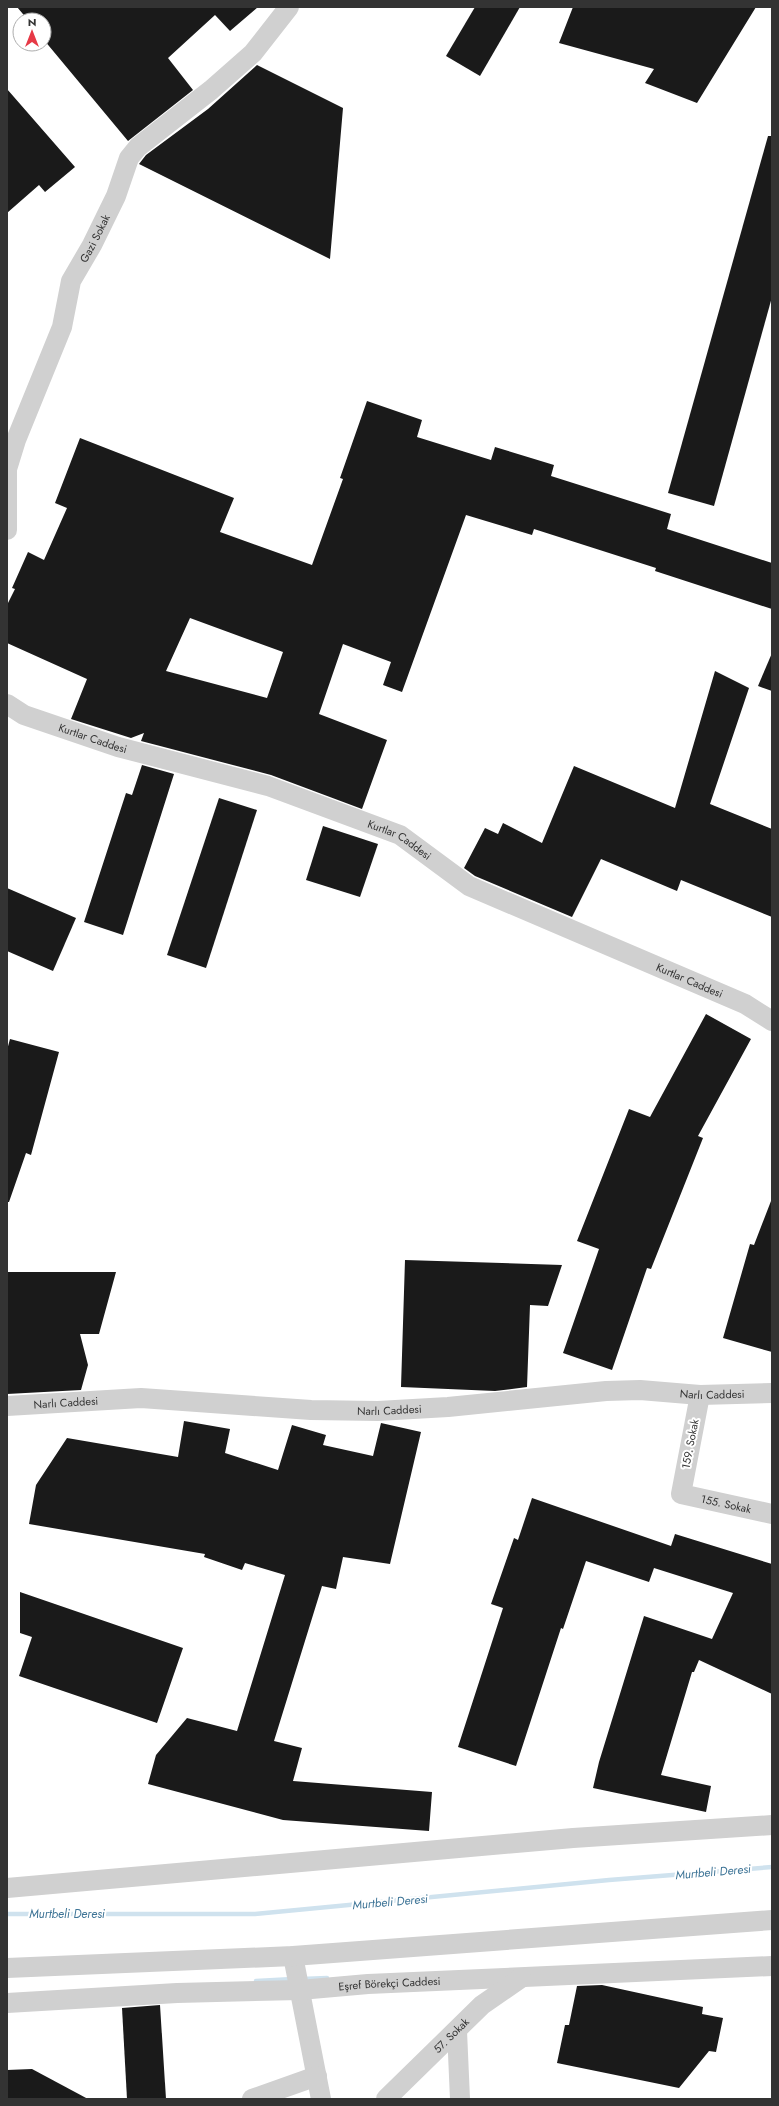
<svg xmlns="http://www.w3.org/2000/svg" width="779" height="2106" font-family="Jost,sans-serif">
<style>
.lines{fill:none;stroke-linecap:round;stroke-linejoin:round}
.stream{stroke:#cfe2ee;stroke-width:4.5}
.building{fill:#1a1a1a;fill-rule:evenodd}
.minor{stroke:#d0d0d0;stroke-width:20}
.labels{text-anchor:middle;stroke-width:4;stroke-linejoin:round;paint-order:stroke}
.street-label{font-size:11px;fill:#333;stroke:#fff}
.water-label{font-size:12px;font-style:italic;fill:#3f7597;stroke:#fff}
</style>
<rect width="100%" height="100%" fill="#fff"/>
<g class="lines">
<g class="stream">
<path d="M7,1914h248l354,-34 163,-13"/>
<path d="M302,1979l25,-1"/>
<path d="M256,1981l37,-2"/>
</g>
</g>
<g class="building">
<path d="M17,7h241l-28,24 -15,-16 -47,43 25,32 -65,51 -84,-101v-20h-16z"/>
<path d="M475,7h45l-40,69 -34,-20z"/>
<path d="M573,7h183l-59,96 -52,-20 9,-14 -95,-26z"/>
<path d="M257,65l86,43 -13,151 -191,-95 7,-9 62,-46z"/>
<path d="M7,89l68,78 -30,25 -6,-7 -32,28z"/>
<path d="M768,136h4v161l-58,209 -46,-13z"/>
<path d="M367,401l55,19 -5,17 74,23 4,-13 59,18 -3,11 120,38 -4,15 105,34v46l-117,-38 1,-3 -122,-39 -2,6 -66,-20 -64,177 -19,-7 8,-23 -48,-18 -24,70 68,26 -25,69 -91,-34 -130,-34 3,-8 -13,5 -60,-19 16,-40 -80,-36v-38l8,-16 -3,-1 16,-36 16,8 23,-52 -12,-5 25,-65 154,60 -14,34 92,33 31,-86 -3,-1zM190,618l93,34 -16,46 -101,-27z"/>
<path d="M772,653v38l-14,-5z"/>
<path d="M715,671l34,17 -39,116 62,25v88l-91,-37 -4,11 -76,-32 -29,58 -97,-41 -11,-8 21,-40 13,6 5,-11 39,20 32,-77 101,42z"/>
<path d="M142,765l32,9 -51,161 -39,-13 42,-129 6,2z"/>
<path d="M219,798l38,12 -51,158 -39,-13z"/>
<path d="M323,826l55,18 -18,53 -54,-17z"/>
<path d="M7,888l69,30 -23,53 -46,-20z"/>
<path d="M706,1014l45,25 -53,97 5,2 -52,131 -4,-1 -35,102 -49,-17 36,-104 -22,-8 52,-132 21,8z"/>
<path d="M10,1039l49,13 -28,103 -5,-2 -17,49h-2v-152z"/>
<path d="M771,1201h1v151l-49,-14 27,-94 4,1z"/>
<path d="M405,1260l157,5 -14,41 -18,-1 -3,82 -32,4 -94,-4z"/>
<path d="M7,1272h109l-17,62h-19l8,31 -7,25 -74,4z"/>
<path d="M184,1421l46,8 -5,24 53,17 14,-45 34,10 -3,10 50,11 8,-33 40,9 -31,132 -47,-7 -7,32 -14,-3 -48,155 28,7 -9,33 139,11 -3,39 -146,-11 -135,-36 8,-29 31,-37 50,13 48,-156 -40,-12 -3,7 -38,-13 1,-3 -176,-30 7,-39 31,-47 111,19z"/>
<path d="M532,1498l139,48 4,-12 97,30v130l-73,-34 -5,12h-2l-31,103 50,11 -5,26 -113,-24 6,-26 45,-146 68,23 21,-46 -79,-25 -5,14 -63,-21 -23,68 -2,-1 -45,138 -58,-19 45,-139 -12,-4 23,-66 4,2z"/>
<path d="M20,1592l163,56 -26,75 -138,-47 13,-39 -12,-4z"/>
<path d="M602,1985l101,22 -1,7 21,4 -7,34 -7,-1 -30,37 -122,-25 8,-38h4l8,-39z"/>
<path d="M160,2005l6,94h-39l-5,-91z"/>
<path d="M32,2069l56,30h-81v-29z"/>
</g>
<g class="lines">
<g class="minor">
<path id="s1" d="M7,530v-61l9,-29 46,-113 9,-46 21,-36 24,-49 13,-38 9,-11 73,-57 42,-37 36,-46"/>
<path id="s2" d="M7,704l17,11 94,32 150,39 132,49 69,51 276,118 27,17"/>
<path id="s3" d="M700,1395l-19,99 91,20"/>
<path id="s4" d="M7,1406l134,-8 170,12 67,1 70,-4 158,-16 34,-1 60,5 72,-2"/>
<path d="M7,1888l566,-50 199,-13"/>
<path d="M293,1956l28,143"/>
<path d="M7,1968l286,-12 479,-36"/>
<path id="s5" d="M7,2003l170,-10 123,-3 68,-6 404,-18"/>
<path d="M457,2031l3,68"/>
<path d="M252,2099l65,-23"/>
<path id="s6" d="M386,2099l96,-94 39,-27"/>
</g>
</g>
<g class="labels">
<g class="street-label">
<text dy="4" stroke="none"><textPath href="#s1" startOffset="309">Gazi Sokak</textPath></text>
<text dy="4" stroke="none"><textPath href="#s2" startOffset="93">Kurtlar Caddesi</textPath></text>
<text dy="4" stroke="none"><textPath href="#s2" startOffset="417">Kurtlar Caddesi</textPath></text>
<text dy="4" stroke="none"><textPath href="#s2" startOffset="741">Kurtlar Caddesi</textPath></text>
<text dy="4" stroke="none"><textPath href="#s4" startOffset="707">Narlı Caddesi</textPath></text>
<text dy="4" stroke="none"><textPath href="#s4" startOffset="59">Narlı Caddesi</textPath></text>
<text dy="4" stroke="none"><textPath href="#s4" startOffset="383">Narlı Caddesi</textPath></text>
<text transform="translate(690 1444) rotate(-79)" y="4">159. Sokak</text>
<text dy="4" stroke="none"><textPath href="#s3" startOffset="147">155. Sokak</textPath></text>
<text dy="4" stroke="none"><textPath href="#s5" startOffset="383">Eşref Börekçi Caddesi</textPath></text>
<text dy="4" stroke="none"><textPath href="#s6" startOffset="91">57. Sokak</textPath></text>
</g>
<g class="water-label">
<text transform="translate(713 1872) rotate(-5)" y="4">Murtbeli Deresi</text>
<text transform="translate(390 1902) rotate(-5)" y="4">Murtbeli Deresi</text>
<text x="67" y="1918">Murtbeli Deresi</text>
</g>
</g>
<rect width="779" height="2106" fill="none" stroke="#333333" stroke-width="16"/>
<g transform="translate(32 32)"><circle r="19" fill="#ffffff" stroke="#adadad"/>
<path d="M0-3L7 15L0 10L-7 15Z" fill="#e63946"/>
<text y="-6" font-size="11" font-weight="bold" text-anchor="middle" fill="#333333">N</text>
</g>
</svg>
